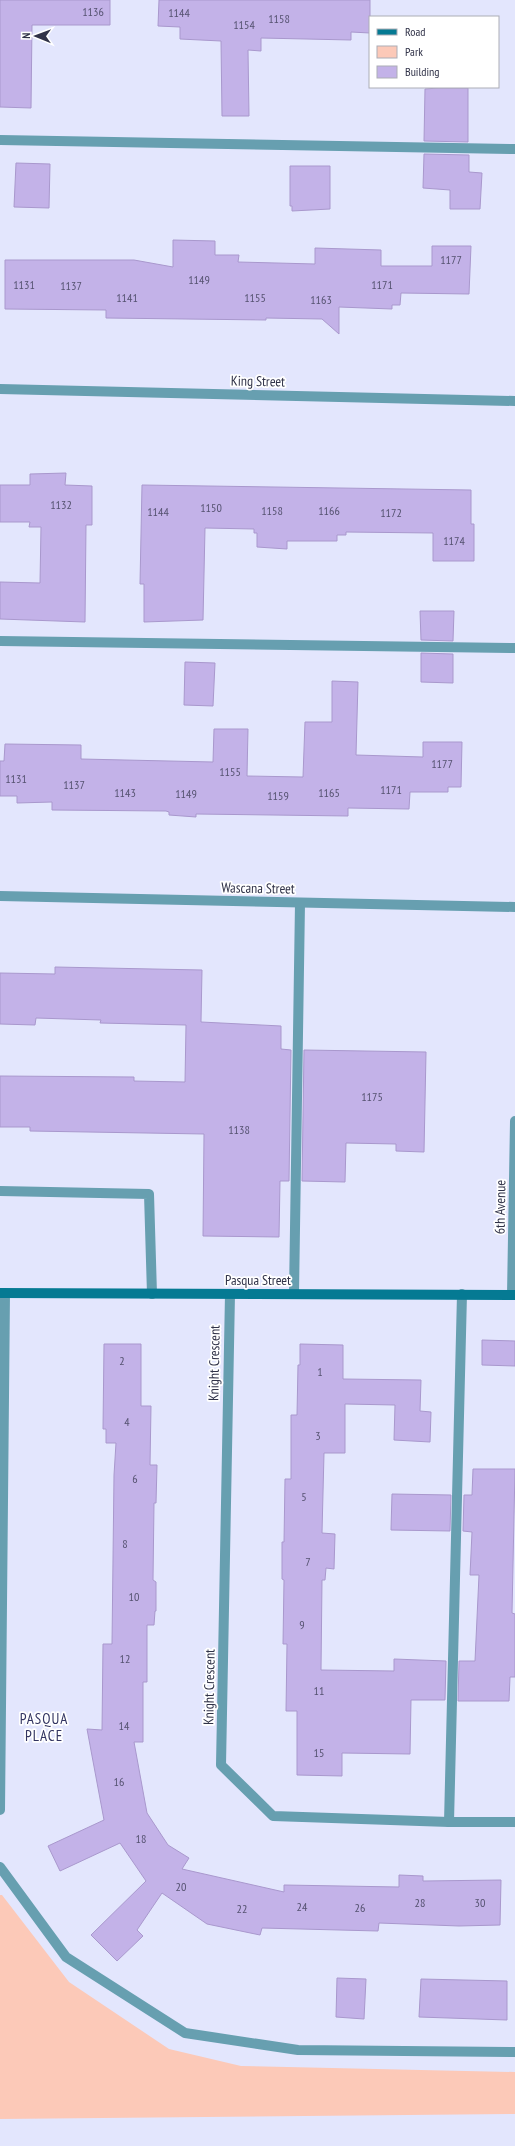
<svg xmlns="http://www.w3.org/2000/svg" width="515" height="2146" font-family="'PT Sans Narrow',sans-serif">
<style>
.green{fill:#fcc9b8}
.building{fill:#c3b2e8;stroke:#a998cd}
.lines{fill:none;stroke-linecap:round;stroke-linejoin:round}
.lane{stroke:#679fb0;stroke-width:10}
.street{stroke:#679fb0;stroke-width:10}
.secondary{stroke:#057a93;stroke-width:10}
.labels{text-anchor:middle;stroke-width:3.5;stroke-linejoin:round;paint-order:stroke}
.number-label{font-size:12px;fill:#555270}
.street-label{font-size:14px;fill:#303248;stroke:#fff}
.neighbourhood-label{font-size:15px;letter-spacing:1px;fill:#323461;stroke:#fff}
</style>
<rect width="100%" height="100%" fill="#e3e6fd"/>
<path class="green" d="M0,1895h2l67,87 100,67 72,17 274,6v42l-515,5z"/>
<g class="building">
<path d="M0,0h110v25h-78l-1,83 -31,-1z"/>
<path d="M159,0h211v33l-19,-1v8l-90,-2v13l-13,-1 1,66h-27l-1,-75 -41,-2v-12l-22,-1z"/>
<path d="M438,88h30v54l-44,-1 1,-52z"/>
<path d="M424,154l45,1v17l13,1 -2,36h-30v-19l-27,-2z"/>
<path d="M16,163l34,1 -1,44 -35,-1z"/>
<path d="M290,166h40v43l-38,2v-5h-2z"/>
<path d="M173,240l42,1v14h24l-1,7 77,2v-16l66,2v16h51v-20h39l-2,48 -68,-1 -1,12h-8v4l-53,-2v27l-17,-15 -56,-1v2l-160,-2v-8l-101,-1v-49h129l39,7z"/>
<path d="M66,473l-1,12 27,1v39h-6l-1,97 -85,-3v-37l40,1 1,-56h-12l1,-5h-30v-37h30v-11z"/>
<path d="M142,485l329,5v34h3v37h-41v-28l-87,-1v3h-9v6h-50v8l-30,-2v-14h-3v-4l-49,-1 -2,92 -59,2v-38h-4z"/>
<path d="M420,611h34l-1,30 -32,-1z"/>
<path d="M421,653l32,1v29l-32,-1z"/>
<path d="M185,662l30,1 -2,43 -29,-1z"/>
<path d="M332,681l26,1 -2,73 67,2v-15h39l-1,45h-13v5h-38l-1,17 -61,-1v8l-152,-2v3l-27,-2v-3l-3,-1 -114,-1v-8l-35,1v-7h-17v-35h4l1,-17 76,1v14l132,3 1,-33h34l-1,47 56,1 2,-55h27z"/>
<path d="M55,967l147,3 -1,52 80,4v23l10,1 -2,131h-9l-1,56 -76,-1 1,-102 -174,-3v-4h-30v-51l134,1v4l51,1 1,-57 -86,-2 1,-3 -65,-2 -1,7 -35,-1v-51l55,1z"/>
<path d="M304,1050l122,2 -2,100 -28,-1v-7l-50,-1 -1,39 -43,-1z"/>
<path d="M482,1340l33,1v25l-33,-1z"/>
<path d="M104,1344h37v62h10l-1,59h7l-1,38h-2l-1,77 3,2v29h-1l-1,14h-7v57h-4v60h-9l13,71 21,32 21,13 -7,11 102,23v-7l115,2v-12l24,1v5l78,-1 -1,45 -41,1 -80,-3 -1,8 -116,-3 -2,7 -53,-11 -45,-31 -25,37 6,6 -26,25 -26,-26 55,-54 -26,-38 -60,28 -12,-25 56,-26 -17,-91 15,1 1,-86h9l2,-169 2,-32h-10v-14h-3z"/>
<path d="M300,1344l43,1v34l78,1 -1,31 11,1 -1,30 -36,-2 1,-35 -50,-1v49h-21l-2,80 13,1 -1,35 -8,-1 -1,12h-3l-1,90 73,1v-12l52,2 -1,39h-34l-1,54 -68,-1v23l-45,-1v-64h-11l1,-67h-4l1,-64 -2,-1v-37h2l1,-63h6v-64h6l1,-50h2z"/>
<path d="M473,1469h42l-3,144 3,1v63h-5l-1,24h-51l1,-40h16l4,-86h-9l2,-43 -9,-1 1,-36h8z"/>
<path d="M392,1494l59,1 -1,36 -59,-1z"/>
<path d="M337,1978l29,1 -2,40 -28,-2z"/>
<path d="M421,1979l86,2v39l-88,-3z"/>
</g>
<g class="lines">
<g class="lane">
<path d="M0,140l515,9"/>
<path d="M0,641l515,7"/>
<path d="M0,1191l149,3 3,100"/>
<path d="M294,1294l6,-391"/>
<path d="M0,1810l5,-517"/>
<path d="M449,1822l13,-528"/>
<path d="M0,1867l66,90 119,76 113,17 217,2"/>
</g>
<g class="street">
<path d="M0,389l515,12"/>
<path d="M0,896l515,11"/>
<path d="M230,1294l-9,471 52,51 176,6h66"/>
<path d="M512,1295l3,-174"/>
</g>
<path class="secondary" d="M0,1293l515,2"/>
</g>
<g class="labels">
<g class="number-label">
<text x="93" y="16">1136</text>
<text x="179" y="17">1144</text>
<text x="279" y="23">1158</text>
<text x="244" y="29">1154</text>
<text x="451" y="264">1177</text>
<text x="199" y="284">1149</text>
<text x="24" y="289">1131</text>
<text x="382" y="289">1171</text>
<text x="71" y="290">1137</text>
<text x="127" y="302">1141</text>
<text x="255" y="302">1155</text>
<text x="321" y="304">1163</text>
<text x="61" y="509">1132</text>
<text x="211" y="512">1150</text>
<text x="272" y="515">1158</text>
<text x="329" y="515">1166</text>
<text x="158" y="516">1144</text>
<text x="391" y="517">1172</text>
<text x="454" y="545">1174</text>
<text x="442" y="768">1177</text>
<text x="230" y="776">1155</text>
<text x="16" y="783">1131</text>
<text x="74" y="789">1137</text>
<text x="391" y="794">1171</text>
<text x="125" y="797">1143</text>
<text x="329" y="797">1165</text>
<text x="186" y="798">1149</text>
<text x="278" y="800">1159</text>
<text x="372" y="1101">1175</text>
<text x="239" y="1134">1138</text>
<text x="122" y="1365">2</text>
<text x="320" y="1376">1</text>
<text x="127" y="1426">4</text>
<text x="318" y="1440">3</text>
<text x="135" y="1483">6</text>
<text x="304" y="1501">5</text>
<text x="125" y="1548">8</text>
<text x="308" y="1566">7</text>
<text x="134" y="1601">10</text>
<text x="302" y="1629">9</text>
<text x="125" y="1663">12</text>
<text x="319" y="1695">11</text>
<text x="124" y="1730">14</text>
<text x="319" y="1757">15</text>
<text x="119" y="1786">16</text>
<text x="141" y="1843">18</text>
<text x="181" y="1891">20</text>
<text x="420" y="1907">28</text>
<text x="480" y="1907">30</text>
<text x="302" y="1911">24</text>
<text x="360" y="1912">26</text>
<text x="242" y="1913">22</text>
</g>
<g class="street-label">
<text transform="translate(258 381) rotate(1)" y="5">King Street</text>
<text transform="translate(258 888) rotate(1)" y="5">Wascana Street</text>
<text transform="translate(500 1207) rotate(-89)" y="5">6th Avenue</text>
<text x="258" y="1285">Pasqua Street</text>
<text transform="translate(214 1363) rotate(-89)" y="5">Knight Crescent</text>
<text transform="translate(209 1687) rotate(-89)" y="5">Knight Crescent</text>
</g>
<g class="neighbourhood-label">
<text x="44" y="1724">PASQUA<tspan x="44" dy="17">PLACE</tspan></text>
</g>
</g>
<rect x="369" y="16" width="130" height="72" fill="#ffffff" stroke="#acadb6"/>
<rect x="377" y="29" width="20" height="6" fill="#057a93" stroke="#acadb6"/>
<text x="405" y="36" font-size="12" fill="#303248">Road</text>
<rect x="377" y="46" width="20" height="12" fill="#fcc9b8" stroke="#acadb6"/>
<text x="405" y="56" font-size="12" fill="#303248">Park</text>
<rect x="377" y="66" width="20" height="12" fill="#c3b2e8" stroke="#acadb6"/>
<text x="405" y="76" font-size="12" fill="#303248">Building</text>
<g transform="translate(36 36) rotate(271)" stroke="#ffffff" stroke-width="3" paint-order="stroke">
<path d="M0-3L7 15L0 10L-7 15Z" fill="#303248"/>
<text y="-6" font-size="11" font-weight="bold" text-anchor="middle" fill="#303248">N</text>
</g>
</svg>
